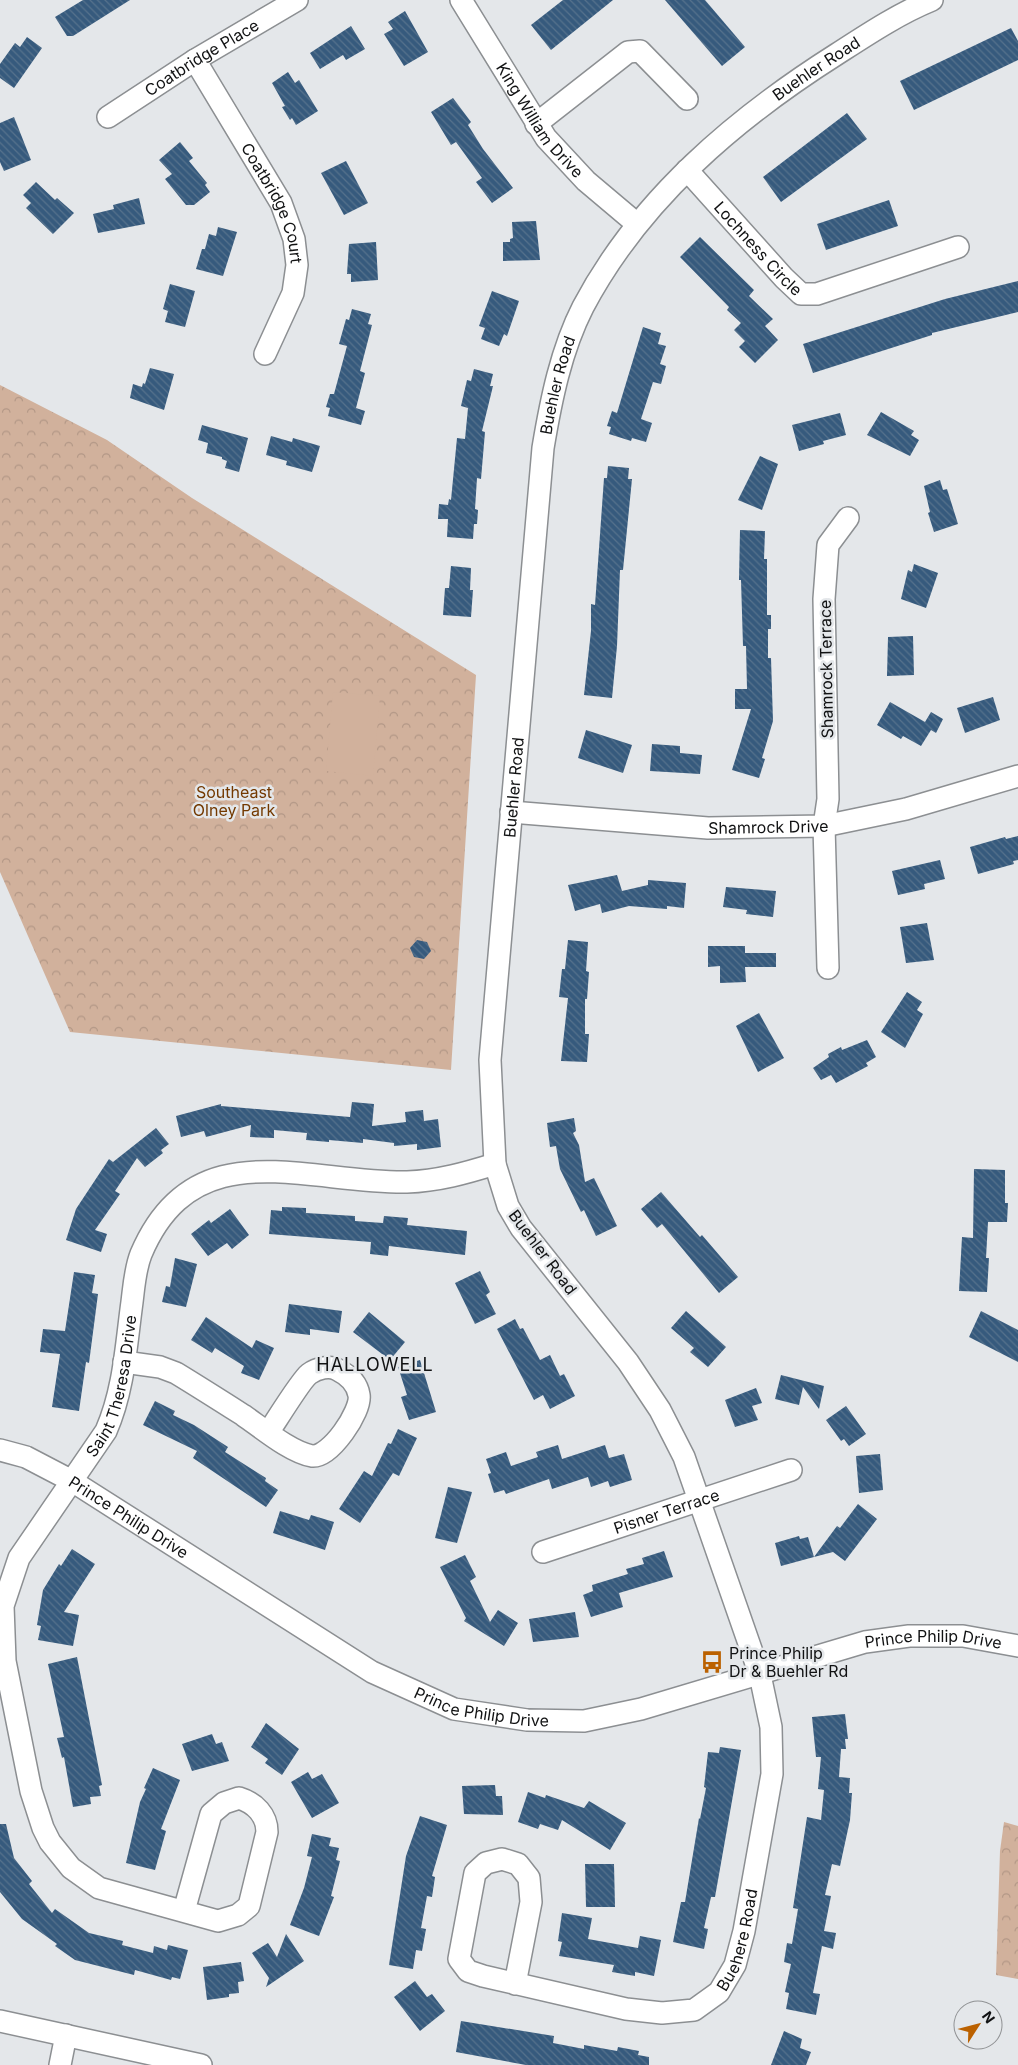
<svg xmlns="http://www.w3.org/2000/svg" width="1018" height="2065" font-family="Inter,sans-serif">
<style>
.park{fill:url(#park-crowns)}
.garden{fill:#d1b19c}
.building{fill:url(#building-back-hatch)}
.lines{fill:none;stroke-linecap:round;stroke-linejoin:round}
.minor-casing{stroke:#8c8f92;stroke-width:24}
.minor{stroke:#fff;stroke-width:21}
.labels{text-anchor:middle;stroke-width:5;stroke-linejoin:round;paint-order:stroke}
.street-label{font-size:16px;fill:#111213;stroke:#e4e7ea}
.park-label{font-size:16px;fill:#733900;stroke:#e4e7ea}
.poi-label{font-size:16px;fill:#111213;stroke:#e4e7ea;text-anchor:start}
.neighbourhood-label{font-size:18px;letter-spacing:1px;fill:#111213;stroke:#e4e7ea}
</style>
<defs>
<pattern id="park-crowns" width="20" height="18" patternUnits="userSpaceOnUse" patternTransform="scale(1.25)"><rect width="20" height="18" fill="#d1b19c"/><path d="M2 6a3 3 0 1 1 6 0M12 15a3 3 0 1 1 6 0" fill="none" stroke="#b29786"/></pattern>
<pattern id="building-back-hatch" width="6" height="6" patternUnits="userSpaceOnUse" patternTransform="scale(1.25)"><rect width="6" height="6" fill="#365a7d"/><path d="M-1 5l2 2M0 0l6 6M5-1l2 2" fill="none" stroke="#56728c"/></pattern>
</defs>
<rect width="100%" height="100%" fill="#e4e7ea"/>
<g class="park">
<path d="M0,385l107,55 85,58 284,177 -25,395 -381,-38 -70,-160z"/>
<path d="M1004,1822l14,4v153l-22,-4 4,-124z"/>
</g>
<path class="garden" d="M333,692l47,4 -7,80 -47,-5z"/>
<g class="building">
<path d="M83,0h47l-57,36h-6l-12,-19z"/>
<path d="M563,0h50l-62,50 -20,-25z"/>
<path d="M665,0h40l40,47 -23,19z"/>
<path d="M405,11l23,41 -24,14 -20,-32 9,-5 -5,-7z"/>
<path d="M351,26l14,23 -19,11 -3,-5 -23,14 -10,-16z"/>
<path d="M1011,28l7,13v19l-104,50 -14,-29z"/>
<path d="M27,37l15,11 -28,40 -14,-10v-14l15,-21 5,4z"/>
<path d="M288,72l7,11 4,-3 19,31 -22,14 -4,-7 -2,2 -8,-13 3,-1 -13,-23z"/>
<path d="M453,98l18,24 -3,3 15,24 30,39 -21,15 -16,-21 6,-4 -26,-36 -5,3 -20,-33z"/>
<path d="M847,113l20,26 -86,63 -18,-25z"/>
<path d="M14,117l17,43 -27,11 -4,-9v-39z"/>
<path d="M180,142l13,16 -4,3 18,22 -2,2 5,7 -16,13h-8l-21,-26 7,-5 -13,-14z"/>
<path d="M346,161l22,42 -24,12 -23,-42z"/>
<path d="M36,182l19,18 2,-2 17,15 -21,21 -27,-26 5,-5 -8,-8z"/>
<path d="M139,198l6,26 -47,9 -5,-19 21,-5 -1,-4z"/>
<path d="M889,200l9,26 -72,24 -9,-26z"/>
<path d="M536,221l4,39 -37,1v-19h7v-3l3,-1 -1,-16z"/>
<path d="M218,227l19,5 -14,44 -27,-7 6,-20h3l4,-15 7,2z"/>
<path d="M700,237l54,53 -5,6 24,23 -8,7 13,14 -23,23 -16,-16 6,-6 -11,-11 7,-7 -14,-13 2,-3 -49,-50z"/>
<path d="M376,242l2,38 -27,2v-8h-4l2,-30z"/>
<path d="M1018,281v31l-86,21v2l-119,38 -10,-29 142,-45z"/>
<path d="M170,284l25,7 -10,36 -20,-5 3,-11 -5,-2z"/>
<path d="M492,291l27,10 -12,35 -3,-2 -5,12 -18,-7 4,-11 -6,-2z"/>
<path d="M352,309l19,5 -3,10 4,1 -12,46 5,2 -9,35 9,3 -4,14 -33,-9 2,-8 -4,-1 4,-13h4l13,-48 -8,-2 7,-25 3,1z"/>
<path d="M643,327l18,6 -3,11 8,2 -6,18 6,2 -5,18 -8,-2 -12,37 11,4 -6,19 -14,-4 -1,3 -22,-7 2,-7 -4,-1 5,-15 5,2z"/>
<path d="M150,368l24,6 -10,36 -34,-12 3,-14 9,3 1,-4 2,1z"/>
<path d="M474,369l19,5 -3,12h3l-11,45 3,1 -4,47 -4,-1 -2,31 3,1 -1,14h-3l-1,15 -26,-2 1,-18h-10l1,-15 9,1 1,-6 2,1 6,-62 8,1 3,-31 -7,-2 6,-26 4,1z"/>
<path d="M881,412l33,19 -3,4 8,5 -9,16 -43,-21z"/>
<path d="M840,413l6,22 -23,6 1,3 -25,7 -7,-26z"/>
<path d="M202,425l46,13 -9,34 -14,-4 2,-7 -5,-2v-2l-16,-4 2,-10 -10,-3z"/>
<path d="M271,436l21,6 1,-4 27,8 -8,26 -26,-7 1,-4 -21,-6z"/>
<path d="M760,456l18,8 -16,46 -24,-10z"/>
<path d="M608,466l21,2 -1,11h4l-9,91h-3l-3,76 -5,52 -28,-3 7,-64v-27l4,1 9,-127h3z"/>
<path d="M940,480l3,10 4,-1 11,35 -24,8 -6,-19 2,-1 -6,-26z"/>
<path d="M740,530l25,1 -1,28h3v56h4v14h-3v29h3l2,63 -11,37 3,1 -6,19 -27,-8 19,-61h-16v-20h12l-1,-43h-3l-2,-66h-2z"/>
<path d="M914,564l24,9 -12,35 -25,-9 7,-29 4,2z"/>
<path d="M451,566l20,2 -1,22h3l-2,27 -28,-2 2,-27h4z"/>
<path d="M913,636l1,39 -27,1 1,-39z"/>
<path d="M993,697l7,23 -35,13 -8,-25z"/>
<path d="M890,702l35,20 6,-10 12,7 -7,14 -5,-3 -10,16 -18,-10 -2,3 -24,-14z"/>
<path d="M586,730l46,15 -9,28 -45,-15z"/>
<path d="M652,744l28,2v7l22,2 -2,19 -50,-3z"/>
<path d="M1018,836v24l-5,1 1,3 -36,10 -8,-27 35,-10 1,2z"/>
<path d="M940,860l5,19 -21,5 1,5 -27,6 -6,-24z"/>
<path d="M617,875l5,16 26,-6v-5l38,3 -2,25 -17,-2v3l-38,-3 -27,7 -2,-9 -25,7 -7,-26z"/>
<path d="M726,887l50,4 -3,26 -27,-3 1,-4 -24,-3z"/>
<path d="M927,923l7,37 -28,3 -6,-36z"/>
<path d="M417,940l10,2 4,9 -7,8 -10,-2 -4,-9z"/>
<path d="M568,940l20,2 -2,29 3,1 -2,27h-2v35h4l-2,28 -26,-1 7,-63 -9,-1 3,-28h3z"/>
<path d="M708,946h37v7h31v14h-31l1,15 -26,1v-17l-12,1z"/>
<path d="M907,992l15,10 -5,8 6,4 -18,34 -24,-16z"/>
<path d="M759,1013l25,45 -26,14 -22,-46z"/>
<path d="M867,1040l9,17 -10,6 2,3 -32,17 -5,-8 -10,5 -8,-12 16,-11 -1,-3 13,-7 1,3z"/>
<path d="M352,1102l22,2 -2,22 34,-4 -1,-10 18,-2 1,11 14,-2 3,28 -24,3v-6l-23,2v-3l-31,-4v4l-34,-3v2l-23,-2 1,-7 -33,-3v8l-24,-1 1,-12 -45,12 -2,-6 -23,6 -5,-21 45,-12v2l129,11z"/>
<path d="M574,1118l2,13 -3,2 6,12 6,37 9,-4 23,48 -21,10 -12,-26 -3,2 -21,-43 -4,-23 -6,1 -3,-24z"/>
<path d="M156,1128l13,16 -8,6 2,3 -18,14 -8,-9 -22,33 5,3 -25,36 12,4 -6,18 -35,-12 10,-31 33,-50 4,3z"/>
<path d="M974,1169l31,1v33h3l-1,19h-19l-2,36h3l-2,34 -28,-1 3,-54 11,1z"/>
<path d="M661,1192l39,45 2,-2 36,42 -19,16 -57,-69 -5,4 -16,-19z"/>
<path d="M282,1207l24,1v5l49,3v5l28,2 1,-7 24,2 -1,7 60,6 -2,24 -76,-9 -1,10 -18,-2 1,-12 -102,-8 2,-24 11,1z"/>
<path d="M230,1209l19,26 -17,14 -5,-6 -19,13 -17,-22 18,-14 2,3z"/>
<path d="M175,1258l22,6 -11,43 -24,-5 4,-16 4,1z"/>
<path d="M480,1271l10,21 -4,3 10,19 -21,10 -20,-41z"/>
<path d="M74,1272l21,3 -3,18 6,1 -9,69 -3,-1 -7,49 -27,-4 8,-53 -20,-2 3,-23 22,2z"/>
<path d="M289,1304l53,7 -3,22 -29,-4v6l-25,-3z"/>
<path d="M686,1311l40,36 -18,20 -18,-15 4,-4 -23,-20z"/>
<path d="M981,1311l37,19v32l-49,-25z"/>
<path d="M369,1312l36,30 -15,18 -37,-28z"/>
<path d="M206,1317l46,31 4,-8 18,8 -15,32 -18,-7 3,-7 -29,-18 -3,5 -21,-13z"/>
<path d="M515,1319l5,10 3,-1 17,32 10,-5 10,21 4,-2 11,22 -25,13 -7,-14 -9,5 -37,-71z"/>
<path d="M420,1360l16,52 -27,8 -8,-23 6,-2 -9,-28z"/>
<path d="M781,1375l43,11 -5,23 -16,-22 -4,18 -24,-6z"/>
<path d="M756,1388l6,15 -10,3 6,14 -23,7 -10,-27z"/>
<path d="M155,1401l20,10 -2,4 21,10 34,22 -3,5 41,26 -1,3 13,9 -12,17 -73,-49 4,-7 -54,-26z"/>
<path d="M846,1406l20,28 -17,12 -5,-7 -3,2 -15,-21z"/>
<path d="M398,1429l19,9 -18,38 -6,-3 -33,50 -21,-14 25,-38 8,5 16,-33 3,1z"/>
<path d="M558,1445l4,14 43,-14 4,13 15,-4 8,26 -22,7 -2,-6 -17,6 -3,-10 -36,12 -3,-10 -43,15 -2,-4 -10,3 -6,-19 3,-1 -5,-14 20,-7 5,14 27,-9 -2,-5z"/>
<path d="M880,1454l3,36 -24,3 -3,-37z"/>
<path d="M448,1487l24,5 -15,51 -22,-5z"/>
<path d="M858,1504l19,15 -32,42 -12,-9 -19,5 23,-31 3,2z"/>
<path d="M280,1511l29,9 2,-5 23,7 -9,28 -52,-17z"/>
<path d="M799,1536l1,3 8,-2 6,20 -33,9 -6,-23z"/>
<path d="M72,1549l23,15 -31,48 15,3 -6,31 -35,-6 3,-14 -4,-1 6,-35 16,-26 2,2z"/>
<path d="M664,1551l9,26 -54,16 4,14 -32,10 -8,-22 10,-4 -1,-6 36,-11 -2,-5 18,-5 -2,-6z"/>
<path d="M465,1555l11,22 -6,4 20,41 8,-12 20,13 -14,23 -40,-25 2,-3 -26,-51z"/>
<path d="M575,1612l4,25 -46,5 -4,-23z"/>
<path d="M77,1657l25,128 -3,1 2,10 -11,1 1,7 -18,3 -9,-50 -2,1 -5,-20 7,-1 -16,-73z"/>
<path d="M845,1714l3,25h-3l1,10h-5l-2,28 11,1 -1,15h3l-2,27 -10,46 -8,-2 -7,31 6,1 -7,35 12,2 -3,16 -11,-3 -9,47 7,1 -4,21 -30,-6 3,-16 -4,-1 6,-28 -7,-2 3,-19 5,1 6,-35 -5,-1 14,-91 14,3 3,-30 -6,-1 3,-32h-5l-4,-40z"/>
<path d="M266,1723l33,26 -17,26 -17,-12 3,-4 -17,-12z"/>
<path d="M212,1734l4,10 6,-2 7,19 -37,10 -10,-27z"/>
<path d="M720,1747l21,3 -26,147h-4l-7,31 4,1 -4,20 -31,-7 8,-40h4l14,-84 1,1 6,-31 -2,-1 4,-35 11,1z"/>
<path d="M153,1768l27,12 -19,49 5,2 -11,39 -29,-7 14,-61 6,-13 -2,-1z"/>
<path d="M308,1772l4,7 10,-5 17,29 -27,15 -21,-36z"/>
<path d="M495,1785l1,11h6l1,19 -39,-1 -2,-28z"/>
<path d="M528,1792l17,6 1,-3 38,13 5,-7 37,22 -16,27 -48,-30 -4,10 -18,-6 -2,5 -20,-7z"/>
<path d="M420,1816l27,9 -15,51 3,1 -3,20 -5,-1 -6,32 5,1 -4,22 -6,-1 -3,19 -24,-4 17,-109z"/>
<path d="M0,1824h6l8,34 18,23 -3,3 23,29 3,-4 34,24 34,8 -1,4 31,8 1,-7 13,4 1,-5 20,5 -8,29 -8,-2 -1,3 -36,-10 -1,5 -59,-15 -20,-14 2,-2 -35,-25 -22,-27z"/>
<path d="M312,1834l19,4 -2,8 10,2 -3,12 4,1 -9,35 3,1 -15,39 -29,-11 14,-37 8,-31 -5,-1z"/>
<path d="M585,1864h29l1,43h-29z"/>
<path d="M562,1913l30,5 -4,21 50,9 2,-12 21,4 -7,36 -19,-4v4l-23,-4 2,-7 -55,-9 3,-14 -4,-1z"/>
<path d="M286,1934l18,27 -38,26 3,-9 -17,-25 16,-10 9,14z"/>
<path d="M241,1962l3,19 -6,1 1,11 -10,1v3l-22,3 -4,-33z"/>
<path d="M415,1981l12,16 5,-3 13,17 -25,20 -26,-34z"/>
<path d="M461,2021l93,15 -1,7 31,6v-4l33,6 1,-4 21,4 -1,4 11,2v8h-123l-70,-13z"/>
<path d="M784,2031l18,8 -2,9 11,4 -5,13h-35z"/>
</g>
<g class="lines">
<defs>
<g id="minor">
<path id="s1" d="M461,0l85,138 40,43 51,43"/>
<path id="s2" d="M195,60l86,143 13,36 3,26 -4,28 -28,61"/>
<path id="s3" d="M108,117l87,-57 102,-60"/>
<path d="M536,124l92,-72 12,-1 47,48"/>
<path id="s4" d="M687,170l97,108 17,16h16l141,-47"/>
<path id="s5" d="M511,812l197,16 116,-2 82,-17 112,-33"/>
<path d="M828,968l-4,-142 4,-27 -4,-200 4,-54 20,-27"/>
<path d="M124,1362l36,5 16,6c23,14 45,28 67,42 19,13 47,37 69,41 18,2 50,-45 47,-61 -2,-12 -11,-20 -21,-25 -8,-5 -21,-2 -29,4 -8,6 -33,47 -41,59"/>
<path id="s6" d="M0,1450l26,7 46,24 300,191 82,37 73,11 57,1 57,-12 224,-67 44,-6h54l55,10"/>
<path id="s7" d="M543,1552l248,-82"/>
<path id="s8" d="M184,1911l27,-97 13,-11 15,-5c16,5 28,17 28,34l-18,74 -11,9 -20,6 -119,-33 -28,-20 -21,-26 -7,-14 -12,-37 -26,-130 -2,-55 16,-48 87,-127c18,-41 20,-85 26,-129 2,-16 3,-33 9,-48 53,-125 165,-70 266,-72 31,-1 59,-9 88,-18"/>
<path id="s9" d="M515,1984l16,-82 -2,-24 -11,-14 -16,-5 -16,4 -11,10 -16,86 9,12 15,5 143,33 36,4 32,-3 25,-18 16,-27 9,-34 28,-157 -1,-47 -11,-52 -76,-218 -24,-47 -32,-48 -107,-134 -13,-22 -13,-42 -5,-104 53,-612c8,-48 18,-98 40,-141 57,-108 153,-189 254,-253 31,-20 61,-40 95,-54"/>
<path d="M0,2021l201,44"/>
<path d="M60,2065l6,-30"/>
</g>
</defs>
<use href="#minor" class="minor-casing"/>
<use href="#minor" class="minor"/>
</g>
<defs>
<symbol id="bus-bare" viewBox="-9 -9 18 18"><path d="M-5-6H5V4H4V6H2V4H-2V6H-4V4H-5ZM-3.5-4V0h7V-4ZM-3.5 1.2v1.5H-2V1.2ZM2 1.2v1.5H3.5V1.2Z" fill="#bb6100" stroke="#e4e7ea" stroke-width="2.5" paint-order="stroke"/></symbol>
</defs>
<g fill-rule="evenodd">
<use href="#bus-bare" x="696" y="1646" width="32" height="32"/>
</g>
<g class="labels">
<g class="street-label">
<text dy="6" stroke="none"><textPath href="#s3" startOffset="111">Coatbridge Place</textPath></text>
<text dy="6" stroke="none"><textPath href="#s9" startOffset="2649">Buehler Road</textPath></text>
<text dy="6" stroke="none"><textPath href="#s1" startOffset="144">King William Drive</textPath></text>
<text dy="6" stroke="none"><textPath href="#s2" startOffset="164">Coatbridge Court</textPath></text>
<text dy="6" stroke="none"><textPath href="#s4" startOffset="106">Lochness Circle</textPath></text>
<text dy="6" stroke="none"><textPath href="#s9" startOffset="2229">Buehler Road</textPath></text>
<text transform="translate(826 669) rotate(-91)" y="6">Shamrock Terrace</text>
<text dy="6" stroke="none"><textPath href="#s9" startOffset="1824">Buehler Road</textPath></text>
<text dy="6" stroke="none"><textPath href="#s5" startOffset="258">Shamrock Drive</textPath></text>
<text transform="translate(543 1252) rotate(53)" y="6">Buehler Road</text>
<text dy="6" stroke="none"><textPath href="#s8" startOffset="975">Saint Theresa Drive</textPath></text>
<text dy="6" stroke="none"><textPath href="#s7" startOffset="130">Pisner Terrace</textPath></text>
<text dy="6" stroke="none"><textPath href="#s6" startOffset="146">Prince Philip Drive</textPath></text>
<text dy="6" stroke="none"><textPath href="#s6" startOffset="1016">Prince Philip Drive</textPath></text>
<text dy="6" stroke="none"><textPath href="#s6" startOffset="551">Prince Philip Drive</textPath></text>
<text dy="6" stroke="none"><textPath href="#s9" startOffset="594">Buehere Road</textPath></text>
</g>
<g class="park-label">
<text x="234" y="798">Southeast<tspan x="234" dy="18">Olney Park</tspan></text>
</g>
<g class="poi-label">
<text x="729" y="1659">Prince Philip<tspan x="729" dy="18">Dr &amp; Buehler Rd</tspan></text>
</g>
<g class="neighbourhood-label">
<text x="375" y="1371">HALLOWELL</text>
</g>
</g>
<g transform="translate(978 2025) rotate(54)"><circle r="24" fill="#e4e7ea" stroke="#909294"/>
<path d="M0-4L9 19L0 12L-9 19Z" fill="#bb6100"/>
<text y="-8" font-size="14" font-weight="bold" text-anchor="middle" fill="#111213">N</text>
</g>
</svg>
